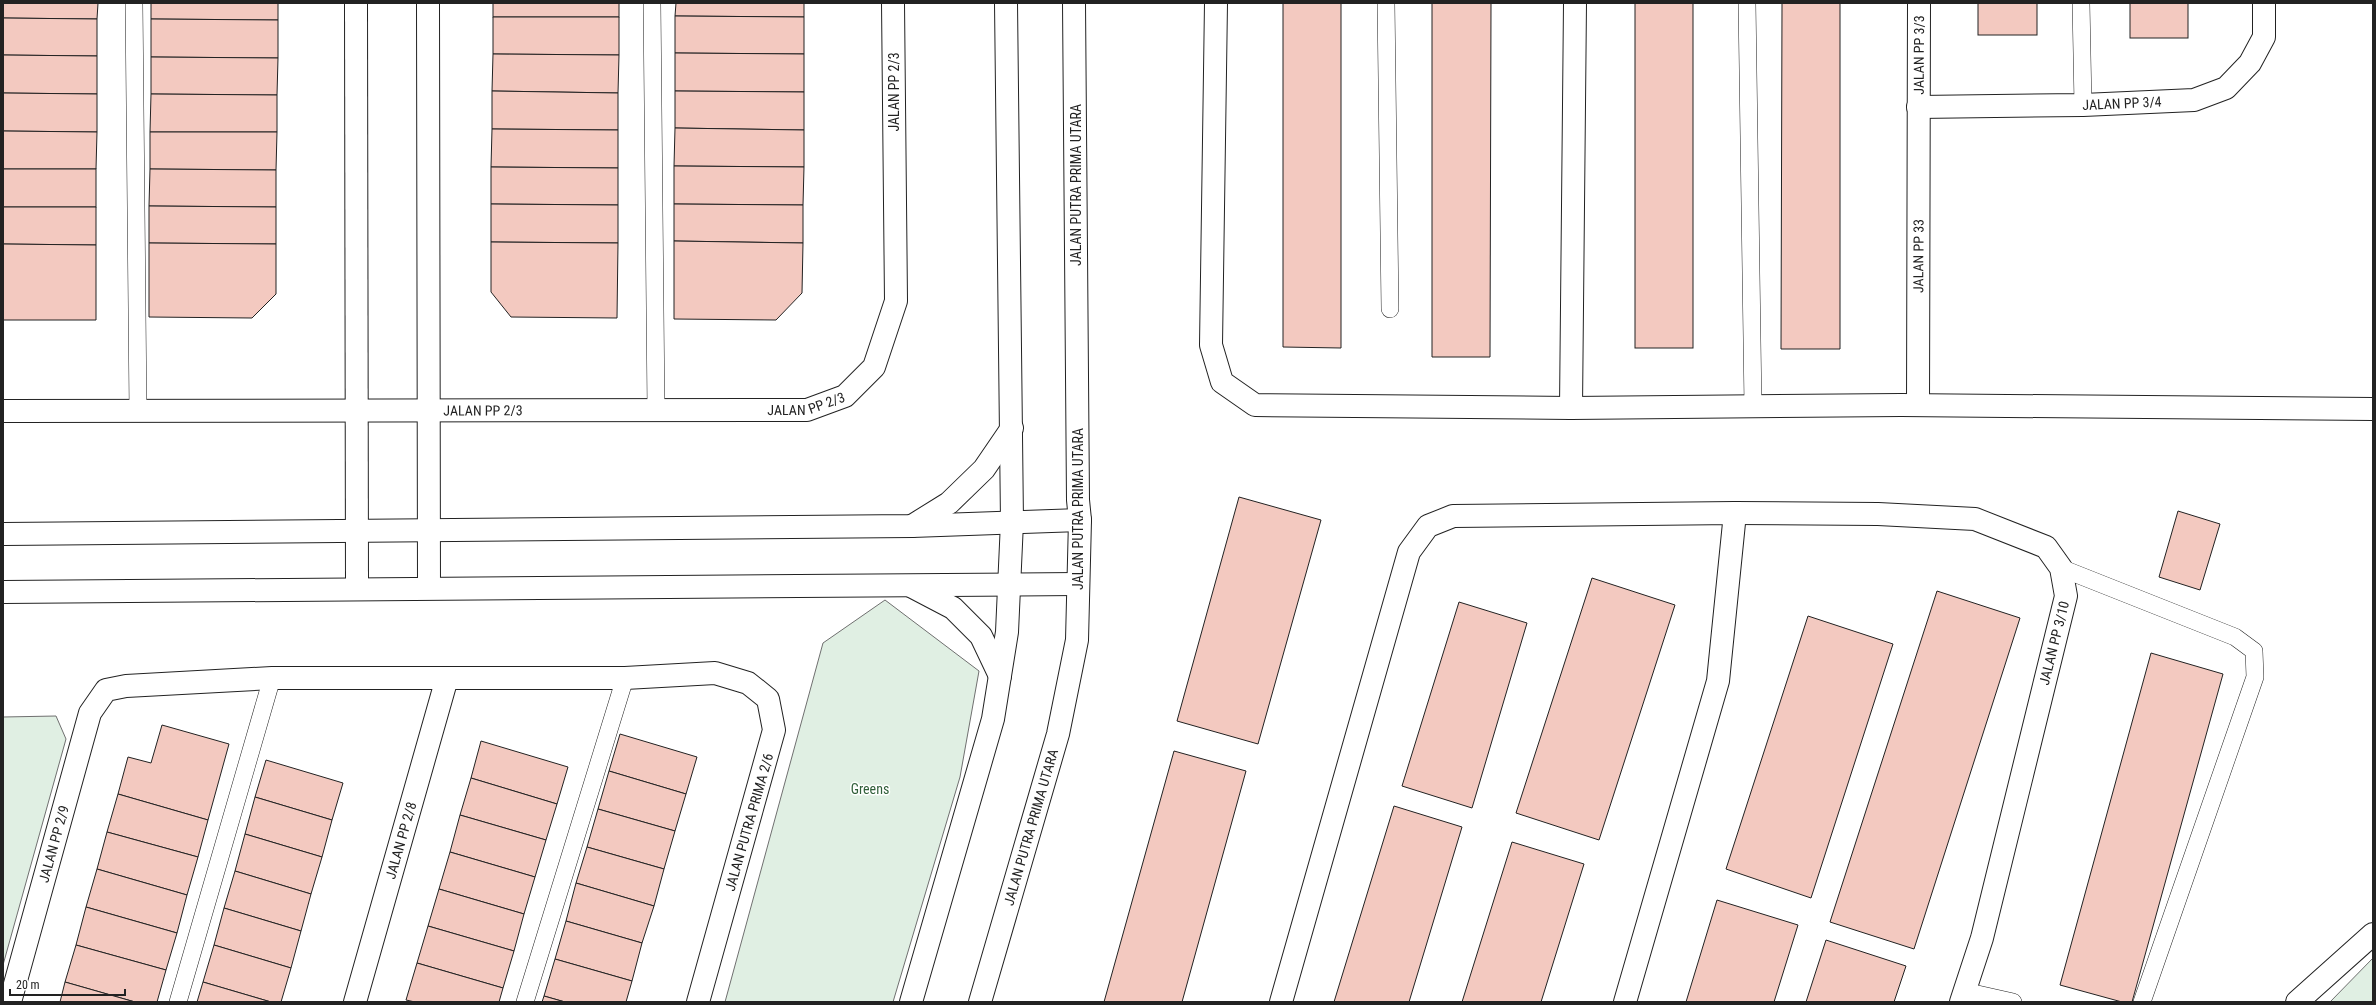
<svg xmlns="http://www.w3.org/2000/svg" width="2376" height="1005" font-family="'Roboto Condensed',sans-serif">
<style>
.green{fill:#e0efe3;stroke:#6f6f6f}
.building{fill:#f3c9c0;stroke:#222}
.lines{fill:none;stroke-linecap:round;stroke-linejoin:round}
.lane-casing{stroke:#222;stroke-width:18}
.street-casing{stroke:#222;stroke-width:24}
.secondary-casing{stroke:#222;stroke-width:24}
.lane{stroke:#fff;stroke-width:17}
.street{stroke:#fff;stroke-width:22}
.secondary{stroke:#fff;stroke-width:22}
.labels{text-anchor:middle;stroke-width:3;stroke-linejoin:round;paint-order:stroke}
.street-label{font-size:14px;fill:#222;stroke:#fff}
.park-label{font-size:14px;fill:#2f5e38;stroke:#fff}
</style>
<rect width="100%" height="100%" fill="#fff"/>
<g class="green">
<path d="M885,600l94,71 -19,106 -67,225h-168l98,-359z"/>
<path d="M56,716l10,23 -63,226v-248z"/>
<path d="M2373,958v44h-43z"/>
</g>
<g class="building">
<path d="M3,3h95l-1,16 -94,-1z"/>
<path d="M151,3h127v17l-127,-1z"/>
<rect x="493" y="3" width="126" height="14"/>
<path d="M676,3h128v14l-129,-1z"/>
<path d="M1283,3h58v345l-58,-1z"/>
<path d="M1432,3h59l-1,354h-58z"/>
<rect x="1635" y="3" width="58" height="345"/>
<path d="M1782,3h58v346h-59z"/>
<rect x="1978" y="3" width="59" height="32"/>
<rect x="2130" y="3" width="58" height="35"/>
<path d="M675,16l129,1v37l-129,-1z"/>
<path d="M493,17h126v38l-126,-1z"/>
<path d="M3,18l94,1v37l-94,-1z"/>
<path d="M151,19l127,1v38l-127,-1z"/>
<path d="M675,53l129,1v38l-129,-1z"/>
<path d="M493,54l126,1 -1,38 -126,-2z"/>
<path d="M3,55l94,1v38l-94,-1z"/>
<path d="M151,57l127,1 -1,37 -126,-1z"/>
<path d="M492,91l126,2v37l-126,-1z"/>
<path d="M675,91l129,1v38l-129,-2z"/>
<path d="M3,93l94,1v38l-94,-1z"/>
<path d="M151,94l126,1v37h-127z"/>
<path d="M675,128l129,2v37l-130,-1z"/>
<path d="M492,129l126,1v38l-127,-1z"/>
<path d="M3,131l94,1 -1,37h-93z"/>
<path d="M150,132h127l-1,38 -126,-1z"/>
<path d="M674,166l130,1 -1,38 -129,-1z"/>
<path d="M491,167l127,1v37l-127,-1z"/>
<rect x="3" y="169" width="93" height="38"/>
<path d="M150,169l126,1v37l-127,-1z"/>
<path d="M491,204l127,1v38l-127,-1z"/>
<path d="M674,204l129,1v38l-129,-2z"/>
<path d="M149,206l127,1v37l-127,-1z"/>
<path d="M3,207h93v38l-93,-1z"/>
<path d="M674,241l129,2 -1,50 -26,27 -102,-1z"/>
<path d="M491,242l127,1 -1,75 -106,-1 -20,-25z"/>
<path d="M149,243l127,1v50l-24,24 -103,-1z"/>
<path d="M3,244l93,1v75h-93z"/>
<path d="M1239,497l82,23 -63,224 -81,-23z"/>
<path d="M2178,511l42,13 -20,66 -41,-13z"/>
<path d="M1592,578l83,27 -76,235 -83,-27z"/>
<path d="M1937,591l83,27 -106,331 -84,-27z"/>
<path d="M1459,602l68,21 -55,185 -70,-22z"/>
<path d="M1808,616l85,28 -82,254 -85,-29z"/>
<path d="M2151,653l72,21 -91,328h-10l-62,-17z"/>
<path d="M162,725l67,19 -21,76 -90,-26 10,-37 23,6z"/>
<path d="M620,734l77,23 -11,37 -77,-23z"/>
<path d="M481,741l87,26 -11,37 -86,-26z"/>
<path d="M1174,751l72,20 -64,231h-78z"/>
<path d="M266,760l77,23 -11,37 -77,-23z"/>
<path d="M609,771l77,23 -11,37 -77,-22z"/>
<path d="M471,778l86,26 -11,36 -86,-25z"/>
<path d="M118,794l90,26 -10,37 -91,-25z"/>
<path d="M255,797l77,23 -10,37 -77,-23z"/>
<path d="M1394,806l68,21 -53,175h-75z"/>
<path d="M598,809l77,22 -11,38 -77,-22z"/>
<path d="M460,815l86,25 -11,37 -85,-25z"/>
<path d="M107,832l91,25 -11,38 -90,-26z"/>
<path d="M245,834l77,23 -11,37 -76,-23z"/>
<path d="M1512,842l72,22 -43,138h-79z"/>
<path d="M587,847l77,22 -10,37 -78,-23z"/>
<path d="M450,852l85,25 -11,37 -85,-25z"/>
<path d="M97,869l90,26 -10,38 -91,-26z"/>
<path d="M235,871l76,23 -10,37 -77,-23z"/>
<path d="M576,883l78,23 -12,37 -76,-22z"/>
<path d="M439,889l85,25 -10,37 -86,-25z"/>
<path d="M1717,900l81,25 -24,77h-88z"/>
<path d="M86,907l91,26 -11,37 -90,-25z"/>
<path d="M224,908l77,23 -10,37 -77,-23z"/>
<path d="M566,921l76,22 -10,38 -77,-22z"/>
<path d="M428,926l86,25 -11,37 -86,-25z"/>
<path d="M1826,940l80,26 -12,36h-88z"/>
<path d="M76,945l90,25 -9,32h-22l-70,-20z"/>
<path d="M214,945l77,23 -10,34h-10l-68,-20z"/>
<path d="M555,959l77,22 -6,21h-61l-21,-6z"/>
<path d="M417,963l86,25 -4,14h-84l-9,-2z"/>
<path d="M65,982l70,20h-75z"/>
<path d="M203,982l68,20h-74z"/>
<path d="M544,996l21,6h-23z"/>
</g>
<g class="lines">
<defs>
<g id="lane">
<path d="M134,3l4,408"/>
<path d="M652,3l4,407"/>
<path d="M1386,3l4,306"/>
<path d="M1747,3l6,403"/>
<path d="M2081,3l2,102"/>
<path d="M2061,568l174,69 19,14 1,26 -113,325"/>
<path d="M1964,991l49,11"/>
<path d="M178,1002l94,-324"/>
<path d="M525,1002l100,-324"/>
</g>
<g id="street">
<path d="M356,3l1,586"/>
<path d="M428,3l1,585"/>
<path d="M1216,3l-5,342 11,37 33,23 316,3 330,-3 472,4"/>
<path id="s1" d="M1918,107l165,-2 111,-5 32,-12 24,-25 14,-26v-34"/>
<path id="s2" d="M1918,405l1,-402"/>
<path d="M1571,408l4,-405"/>
<path id="s3" d="M3,411l804,-1 38,-14 29,-29 22,-66 -3,-298"/>
<path d="M1735,513l143,1 97,5 71,28 15,21 5,28 -84,342 -21,64"/>
<path d="M3,534l909,-8 168,-6"/>
<path d="M3,592l1075,-8"/>
<path id="s4" d="M10,1002l80,-289 16,-23 20,-4 146,-8h353l90,-5 33,10 20,16 6,31 -76,272"/>
<path id="s5" d="M355,1002l92,-324"/>
<path d="M1281,1002l128,-450 19,-26 25,-10 282,-3 -17,168 -93,321"/>
</g>
<g id="secondary">
<path d="M912,526l37,-23 35,-34 28,-41"/>
<path d="M911,586l42,22 28,28 19,40"/>
<path d="M911,1002l82,-283 14,-87 5,-110 -6,-519"/>
<path id="s6" d="M980,1002l78,-268 19,-94 3,-120 -2,-20 -4,-497"/>
<path d="M2297,1002l76,-68"/>
</g>
</defs>
<use href="#lane" class="lane-casing"/>
<use href="#street" class="street-casing"/>
<use href="#secondary" class="secondary-casing"/>
<use href="#lane" class="lane"/>
<use href="#street" class="street"/>
<use href="#secondary" class="secondary"/>
</g>
<g class="labels">
<g class="street-label">
<text dy="5" stroke="none"><textPath href="#s2" startOffset="350">JALAN PP 3/3</textPath></text>
<text transform="translate(894 92) rotate(-90)" y="5">JALAN PP 2/3</text>
<text dy="5" stroke="none"><textPath href="#s1" startOffset="204">JALAN PP 3/4</textPath></text>
<text transform="translate(1076 185) rotate(-90)" y="5">JALAN PUTRA PRIMA UTARA</text>
<text dy="5" stroke="none"><textPath href="#s2" startOffset="149">JALAN PP 33</textPath></text>
<text dy="5" stroke="none"><textPath href="#s3" startOffset="804">JALAN PP 2/3</textPath></text>
<text dy="5" stroke="none"><textPath href="#s3" startOffset="480">JALAN PP 2/3</textPath></text>
<text transform="translate(1078 509) rotate(-90)" y="5">JALAN PUTRA PRIMA UTARA</text>
<text transform="translate(2054 643) rotate(-76)" y="5">JALAN PP 3/10</text>
<text transform="translate(749 822) rotate(-74)" y="5">JALAN PUTRA PRIMA 2/6</text>
<text dy="5" stroke="none"><textPath href="#s6" startOffset="182">JALAN PUTRA PRIMA UTARA</textPath></text>
<text dy="5" stroke="none"><textPath href="#s5" startOffset="168">JALAN PP 2/8</textPath></text>
<text dy="5" stroke="none"><textPath href="#s4" startOffset="164">JALAN PP 2/9</textPath></text>
</g>
<g class="park-label">
<text x="870" y="794">Greens</text>
</g>
</g>
<rect width="2376" height="1005" fill="none" stroke="#222222" stroke-width="8"/>
<path d="M10 989v6h115v-6" fill="none" stroke="#222222" stroke-width="2"/>
<text x="16" y="989" font-size="12" fill="#222222" stroke="#ffffff" stroke-width="3" paint-order="stroke">20 m</text>
</svg>
